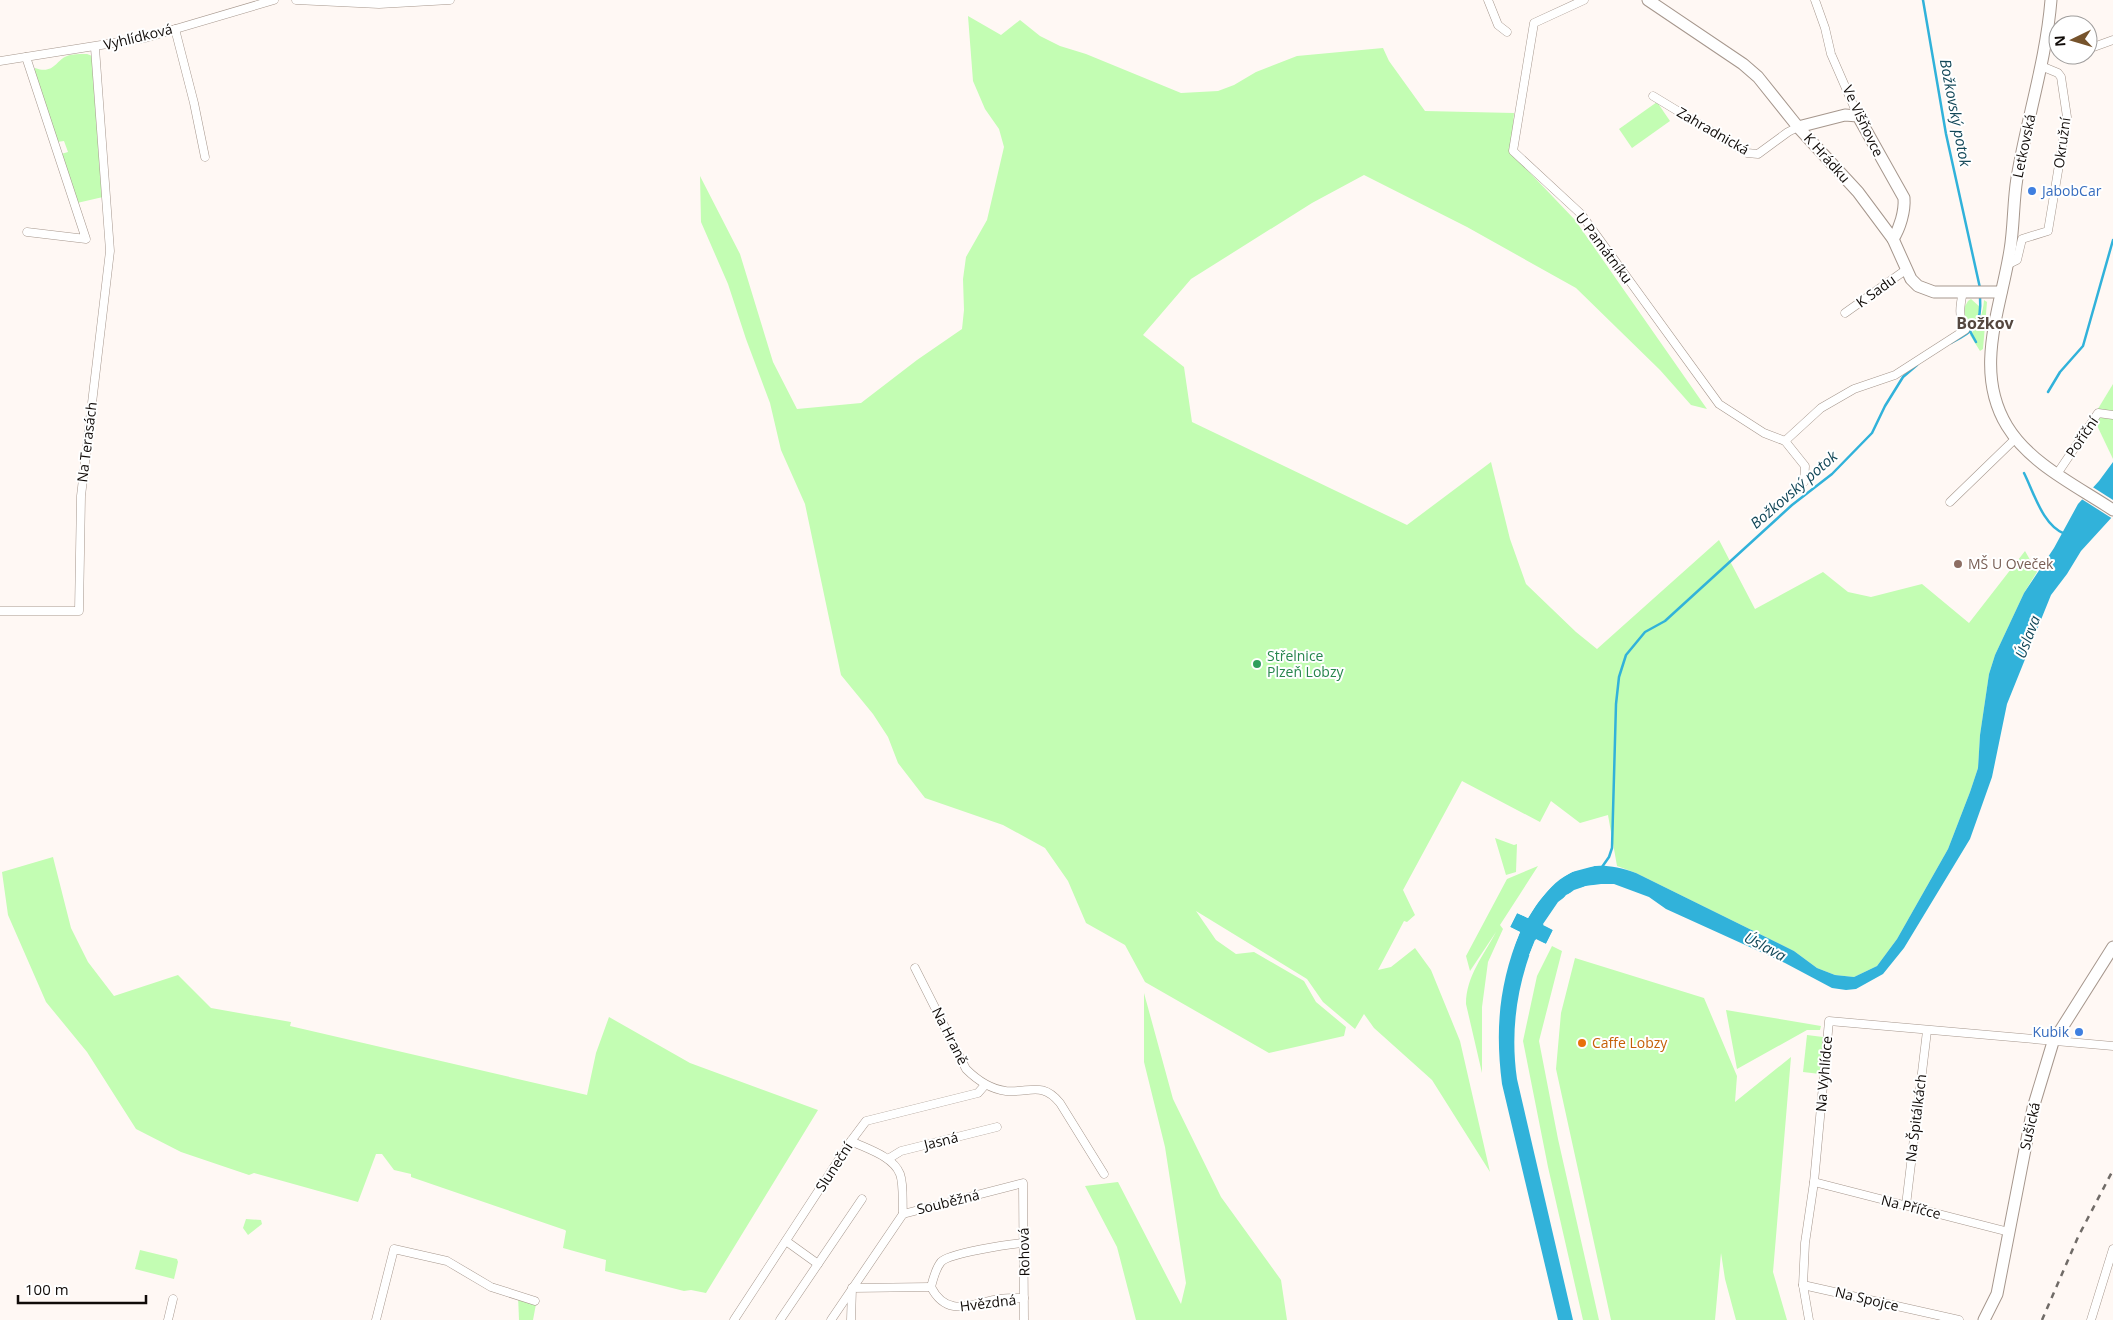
<svg xmlns="http://www.w3.org/2000/svg" width="2113" height="1320" font-family="'Open Sans',sans-serif">
<style>
.green{fill:#c3fdb3}
.water{fill:#31b2da}
.pier{fill:#fff8f4}
.lines{fill:none;stroke-linecap:round;stroke-linejoin:round}
.stream{stroke:#31b2da;stroke-width:2.5}
.street-casing{stroke:#a6978d;stroke-width:9}
.secondary-casing{stroke:#a6978d;stroke-width:13}
.street{stroke:#fff;stroke-width:8}
.secondary{stroke:#fff;stroke-width:11}
.rail{stroke:#706b67;stroke-width:2.5;stroke-dasharray:6 6;stroke-linecap:butt}
.shop-dot{fill:#3f7fe0;stroke:#fff;stroke-width:2}
.education-dot{fill:#8d6e63;stroke:#fff;stroke-width:2}
.leisure-dot{fill:#2e9e5b;stroke:#fff;stroke-width:2}
.food-dot{fill:#e8710a;stroke:#fff;stroke-width:2}
.labels{text-anchor:middle;stroke-width:4;stroke-linejoin:round;paint-order:stroke}
.street-label{font-size:14px;fill:#100b08;stroke:#fff}
.shop-label{font-size:14px;fill:#366cbe;stroke:#fff;text-anchor:start}
.education-label{font-size:14px;fill:#785e54;stroke:#fff;text-anchor:start}
.leisure-label{font-size:14px;fill:#27864d;stroke:#fff;text-anchor:start}
.food-label{font-size:14px;fill:#c56008;stroke:#fff;text-anchor:start}
.water-label{font-size:15px;font-style:italic;fill:#124758;stroke:#fff}
.quarter-label{font-size:16px;font-weight:bold;fill:#54473f;stroke:#fff}
</style>
<rect width="100%" height="100%" fill="#fff8f4"/>
<g class="green">
<path d="M968,16l33,19 19,-15 20,16 20,10 26,8 95,39 37,-2 16,-6 22,-13 41,-16 86,-8 6,13 36,50 89,2 -3,40 64,67 132,189 -16,-4 -31,-35 -84,-82 -109,-61 -103,-52 -52,28 -121,76 -48,56 41,32 8,55 215,103 84,-63 19,77 16,45 50,48 21,17 122,-109 36,69 68,-37 25,20 23,5 51,-13 47,39 56,-72 12,21 -13,21 -29,62 -6,19 -9,61 -2,33 -8,24 -22,57 -51,90 -20,27 -23,11 -19,-2 -18,-7 -23,-17 -158,-78 -19,-7 -9,-51 -28,8 -29,-22 -11,21 -78,-41 -59,109 12,25 -8,7 -3,-1 -26,49 13,-3 24,-19 16,22 29,71 30,131 -58,-92 -58,-52 -10,-14 -9,15 -32,-27 -16,-23 -111,-68 20,29 20,14 18,-2 50,29 12,21 30,25 -2,9 -75,17 -124,-71 -20,-37 -39,-22 -18,-42 -23,-33 -42,-23 -78,-27 -27,-35 -10,-26 -15,-23 -32,-39 -36,-171 -24,-54 -11,-47 -24,-64 -18,-55 -27,-62 -1,-46 40,78 33,108 24,47 64,-6 56,-43 45,-31 2,-19 -1,-31 3,-22 21,-37 17,-73 -5,-18 -14,-20 -12,-28z"/>
<path d="M87,54l8,3 8,140 -26,6 -16,-49 7,-2 -4,-11 -7,1 -23,-67 1,-7c19,7 21,-8 32,-12 5,-2 14,-2 20,-2z"/>
<path d="M1657,102l13,19 -38,27 -13,-19z"/>
<path d="M1971,299l9,8 -2,9 -10,15 -4,-16v-7l4,-7z"/>
<path d="M1984,300l3,2 -4,47 -3,2 -10,-16c9,-11 13,-21 14,-35z"/>
<path d="M2113,384v75l-20,-42z"/>
<path d="M1495,838l19,7 3,-1 -1,28 -10,3z"/>
<path d="M53,857l18,71 17,34 26,34 64,-21 33,33 80,14 -1,4 297,69 9,-42 13,-36 81,46 128,47 -112,183 -15,-3 -7,1 -79,-20 1,-11 -43,-12 3,-17 -1,-1 -154,-53v-3l-17,-4 -12,-16h-6l-18,48 -104,-29 -5,2 -68,-23 -45,-23 -49,-77 -41,-50 -38,-87 -6,-43z"/>
<path d="M1538,866l-38,59 3,4 -15,33 -6,45v66l-16,-69c0,-28 18,-49 30,-72l-26,39 -4,-15 41,-77z"/>
<path d="M1552,946l10,5 -23,90 19,98 41,181h-16l-35,-153 -25,-126 14,-65z"/>
<path d="M1575,958l129,40 33,78 -2,26 56,-45 -18,215 14,48h-51l-11,-41 -4,-26 -6,67h-104l-55,-251 5,-56z"/>
<path d="M1144,993l29,106 48,98 60,83 6,40h-151l-19,-73 -32,-61 33,-4 63,122 5,-21 -21,-136 -21,-85z"/>
<path d="M1726,1010l95,16 -1,4h-13l-70,39z"/>
<path d="M1807,1035l16,2 -3,37 -17,-2z"/>
<path d="M246,1219l15,1 1,4 -14,11 -5,-7z"/>
<path d="M140,1250l37,9 1,3 -4,17 -39,-10z"/>
<path d="M518,1295l18,9 -3,16h-14z"/>
</g>
<path class="water" d="M2113,462v54l-32,35 -14,23 -16,21 -44,109 -15,73 -22,62 -66,109 -21,26 -27,15 -10,1 -14,-2 -47,-25 -119,-54 -17,-12 -35,-13 -28,2 -12,4 -16,12 -15,22 10,6 -7,14 -11,-4c-18,45 -25,90 -18,139l56,241h-15l-56,-236c-7,-55 -3,-100 18,-152l-10,-5 7,-14 11,5c27,-44 56,-64 108,-45l158,78 23,17 18,7 19,2 23,-11 20,-27 51,-90 22,-57 8,-24 2,-33 9,-61 6,-19 29,-62 30,-45 24,-44 21,-23z"/>
<g class="pier">
<path d="M2091,486l22,14v19l-33,-21z"/>
<path d="M1594,864h8l-30,8 -15,8 -19,22 -10,16 -11,-5 -7,14 10,5 -7,17 -2,-1 6,-15 -9,-6 7,-16 12,4 19,-28 9,-9 16,-9z"/>
<path d="M1601,884h13l-1,2 -26,2 -19,9 -22,27 10,6 -8,16 -3,1 -8,-4 -5,13 -3,-1 7,-16 10,5 7,-14 -10,-5 23,-30 20,-9z"/>
</g>
<g class="lines">
<g class="stream">
<path d="M1923,0l23,134 34,154"/>
<path d="M1971,333l5,9"/>
<path d="M1951,343c24,-12 31,-18 29,-47"/>
<path d="M2048,392l12,-20 23,-26 30,-106"/>
<path d="M2024,473c10,20 19,53 41,61"/>
<path d="M1602,867l7,-10 3,-9 4,-144 3,-27 7,-22 19,-23 20,-11 127,-116 40,-31 40,-41 13,-27 18,-29 14,-12"/>
</g>
<defs>
<g id="street">
<path d="M296,0l83,4 71,-4"/>
<path d="M1488,0l10,25 9,7"/>
<path d="M1584,0l-50,23 -21,128 68,63 138,190 45,29 21,8 20,25 -1,16"/>
<path d="M1815,0l10,28 6,26 27,62"/>
<path d="M175,29l19,74 11,54"/>
<path d="M2046,39l12,3"/>
<path d="M2088,49l25,-9"/>
<path d="M26,57l60,182 -59,-7"/>
<path d="M0,61l145,-23 129,-38"/>
<path d="M1653,96l94,57 11,1 30,-22 10,-5"/>
<path d="M2007,265l10,-5 5,-21 26,-8 19,-114 -6,-40 -3,-4 -17,-7"/>
<path d="M1845,313l62,-44"/>
<path d="M1785,441l36,-33 33,-19 41,-14 70,-45c-7,-14 -5,-24 -2,-39"/>
<path d="M2057,474l41,-61 15,2"/>
<path d="M1950,502l65,-63"/>
<path d="M0,611h79l2,-115 29,-245 -15,-203"/>
<path d="M915,968l51,101c11,11 24,20 40,22 24,2 36,-10 54,12l44,71"/>
<path d="M851,1141c16,8 42,15 49,33 4,11 2,28 3,40"/>
<path d="M888,1159l13,-8 96,-24"/>
<path d="M1814,1182l195,50"/>
<path d="M1906,1205l21,-174"/>
<path d="M786,1241l32,23"/>
<path d="M1803,1285l156,35"/>
<path d="M931,1287c2,-8 5,-19 10,-25 8,-9 69,-18 83,-19"/>
<path d="M931,1287c17,33 43,15 69,12 8,-1 16,-1 24,-1"/>
<path d="M168,1320l5,-21"/>
<path d="M376,1320l18,-71 53,12 44,26 44,14"/>
<path d="M734,1320l117,-179 15,-20 112,-28 7,-8"/>
<path d="M780,1320l82,-121"/>
<path d="M831,1320l72,-106 120,-31 1,137"/>
<path d="M851,1320l1,-32 79,-1"/>
<path d="M1809,1320l-6,-35 2,-42 9,-61 15,-161 284,25"/>
<path d="M2091,1320l22,-71"/>
</g>
<g id="secondary">
<path d="M1648,0l95,64 15,13 40,50 60,65 35,47 18,40 7,7 16,6h67"/>
<path d="M2051,0c-5,61 -24,118 -34,178 -4,24 -3,48 -7,72 -9,58 -37,120 -3,176 23,38 70,60 106,84"/>
<path d="M1798,127l47,-12 13,1 46,82c1,13 -4,30 -11,41"/>
<path d="M1984,1320l13,-26 36,-186 20,-66 60,-95"/>
</g>
</defs>
<use href="#street" class="street-casing"/>
<use href="#secondary" class="secondary-casing"/>
<use href="#street" class="street"/>
<use href="#secondary" class="secondary"/>
<path class="rail" d="M2042,1320l36,-83 35,-67"/>
</g>
<g class="shop-dot">
<circle cx="2032" cy="191" r="5"/>
<circle cx="2079" cy="1032" r="5"/>
</g>
<circle class="education-dot" cx="1958" cy="564" r="5"/>
<circle class="leisure-dot" cx="1257" cy="664" r="5"/>
<circle class="food-dot" cx="1582" cy="1043" r="5"/>
<g class="labels">
<g class="street-label">
<text transform="translate(138 37) rotate(-14)" y="5">Vyhlídková</text>
<text transform="translate(1863 121) rotate(65)" y="5">Ve Višňovce</text>
<text transform="translate(1713 131) rotate(30)" y="5">Zahradnická</text>
<text transform="translate(2062 143) rotate(-82)" y="5">Okružní</text>
<text transform="translate(2024 146) rotate(-78)" y="5">Letkovská</text>
<text transform="translate(1827 158) rotate(48)" y="5">K Hrádku</text>
<text transform="translate(1604 248) rotate(53)" y="5">U Památníku</text>
<text transform="translate(1876 291) rotate(-36)" y="5">K Sadu</text>
<text transform="translate(2082 437) rotate(-56)" y="5">Poříční</text>
<text transform="translate(87 442) rotate(-83)" y="5">Na Terasách</text>
<text transform="translate(950 1036) rotate(63)" y="5">Na Hraně</text>
<text transform="translate(1824 1074) rotate(-85)" y="5">Na Vyhlídce</text>
<text transform="translate(1916 1118) rotate(-83)" y="5">Na Špitálkách</text>
<text transform="translate(2030 1126) rotate(-77)" y="5">Sušická</text>
<text transform="translate(941 1141) rotate(-14)" y="5">Jasná</text>
<text transform="translate(834 1167) rotate(-57)" y="5">Sluneční</text>
<text transform="translate(948 1202) rotate(-14)" y="5">Souběžná</text>
<text transform="translate(1911 1207) rotate(14)" y="5">Na Příčce</text>
<text transform="translate(1024 1252) rotate(-91)" y="5">Rohová</text>
<text transform="translate(1867 1299) rotate(13)" y="5">Na Spojce</text>
<text transform="translate(988 1303) rotate(-7)" y="5">Hvězdná</text>
</g>
<g class="shop-label">
<text x="2042" y="196">JabobCar</text>
<text x="2069" y="1037" text-anchor="end">Kubik</text>
</g>
<g class="education-label">
<text x="1968" y="569">MŠ U Oveček</text>
</g>
<g class="leisure-label">
<text x="1267" y="661">Střelnice<tspan x="1267" dy="16">Plzeň Lobzy</tspan></text>
</g>
<g class="food-label">
<text x="1592" y="1048">Caffe Lobzy</text>
</g>
<g class="water-label">
<text transform="translate(1955 113) rotate(79)" y="5">Božkovský potok</text>
<text transform="translate(1794 490) rotate(-41)" y="5">Božkovský potok</text>
<text transform="translate(2028 637) rotate(-69)" y="5">Úslava</text>
<text transform="translate(1765 947) rotate(28)" y="5">Úslava</text>
</g>
<g class="quarter-label">
<text x="1985" y="329">Božkov</text>
</g>
</g>
<g transform="translate(2073 40) rotate(265)"><circle r="24" fill="#ffffff" stroke="#9f9d9c"/>
<path d="M0-4L9 19L0 12L-9 19Z" fill="#76532c"/>
<text y="-8" font-size="14" font-weight="bold" text-anchor="middle" fill="#100b08">N</text>
</g>
<path d="M18 1295v8h128v-8" fill="none" stroke="#100b08" stroke-width="2.5"/>
<text x="25" y="1295" font-size="15" fill="#100b08" stroke="#ffffff" stroke-width="4" paint-order="stroke">100 m</text>
</svg>
